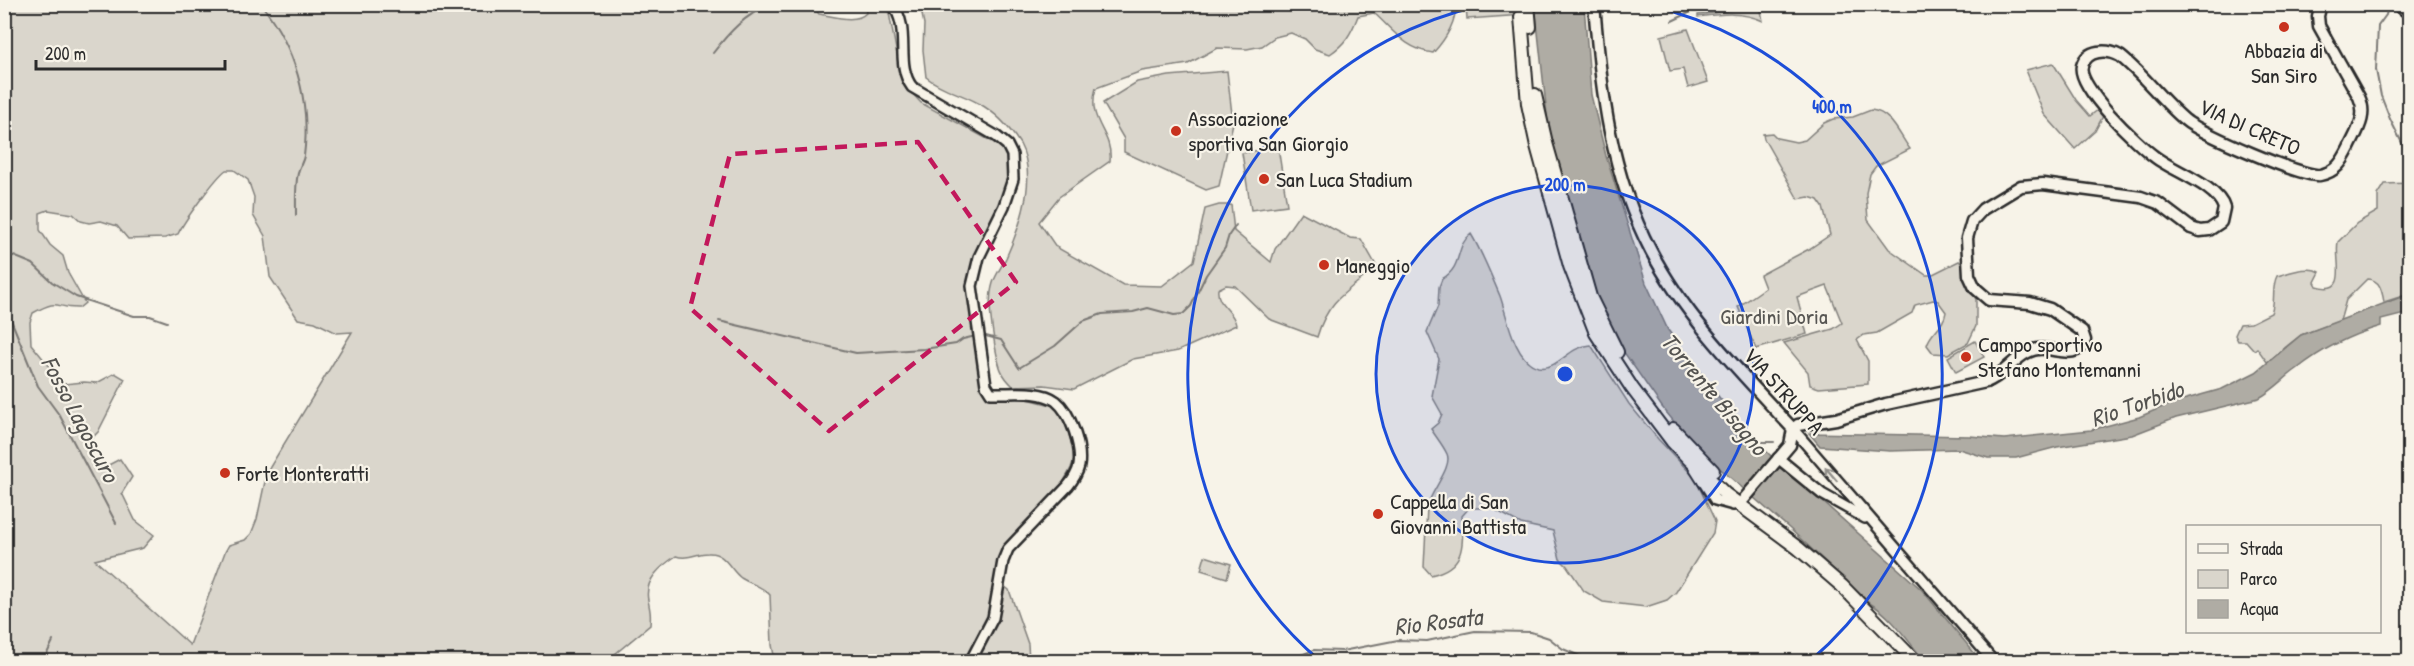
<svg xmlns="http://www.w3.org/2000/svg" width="2414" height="666" font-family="'Patrick Hand',sans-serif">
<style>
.green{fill:#dad6cc;stroke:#82807c;stroke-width:1.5;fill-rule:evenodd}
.water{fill:#afaca4;stroke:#7a7874;stroke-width:1.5}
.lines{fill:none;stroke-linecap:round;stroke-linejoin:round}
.stream{stroke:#7a7874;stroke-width:2}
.primary-tunnel{stroke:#cecbc2;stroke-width:12;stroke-dasharray:12 6;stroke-linecap:butt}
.tertiary-casing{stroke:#2b2b2b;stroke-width:14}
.secondary-casing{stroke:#2b2b2b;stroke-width:15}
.primary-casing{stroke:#2b2b2b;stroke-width:16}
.tertiary{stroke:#f7f3e8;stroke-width:9}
.secondary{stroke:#f7f3e8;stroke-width:10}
.primary{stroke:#f7f3e8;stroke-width:12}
.oneway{stroke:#918f8a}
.marked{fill:none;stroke:#c2185b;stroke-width:4.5;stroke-dasharray:12 8;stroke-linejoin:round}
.ring{fill:none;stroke:#1d4ed8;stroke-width:3}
.poi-dot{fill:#c8321e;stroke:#f7f3e8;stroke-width:2}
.labels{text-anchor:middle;stroke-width:4.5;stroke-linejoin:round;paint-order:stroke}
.poi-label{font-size:22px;fill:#2b2b2b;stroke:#f7f3e8;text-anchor:start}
.street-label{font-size:22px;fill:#2b2b2b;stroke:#f7f3e8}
.park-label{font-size:22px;fill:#575653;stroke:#f7f3e8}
.water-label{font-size:24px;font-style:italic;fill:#53524f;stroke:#f7f3e8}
.centre{fill:#1d4ed8;stroke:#f7f3e8;stroke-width:3}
.ring-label{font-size:18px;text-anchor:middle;font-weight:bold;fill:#1d4ed8;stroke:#f7f3e8;stroke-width:4.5;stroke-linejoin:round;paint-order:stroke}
</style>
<rect width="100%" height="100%" fill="#f7f3e8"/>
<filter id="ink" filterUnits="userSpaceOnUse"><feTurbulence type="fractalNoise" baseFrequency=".0167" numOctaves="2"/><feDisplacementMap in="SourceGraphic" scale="12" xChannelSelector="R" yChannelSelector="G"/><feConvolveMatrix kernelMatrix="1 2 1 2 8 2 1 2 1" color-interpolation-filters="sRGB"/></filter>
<g filter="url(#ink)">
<g class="green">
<path d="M811,4l8,10c14,2 37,10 47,-1l-1,-8h19l5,8 10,52 11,26 11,12 81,44c24,43 -18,80 -31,120 -8,24 8,95 13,123l9,8h31l31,8 6,7 7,18 7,25 -4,12 -12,22 -55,61 -7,17 -4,37 -25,56h-193l-3,-16 -2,-50c-9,-10 -18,-10 -29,-17 -11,-8 -16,-26 -33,-25 -12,0 -20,7 -32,3 -15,10 -32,24 -28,44 2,10 3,14 2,25l-35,29 -3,7h-607l-1,-656zM226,170h8l14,10 6,17 -1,18 12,21 5,41 28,42 17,3 22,11 15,-1 -85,140 -10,47 -6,15 -6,6 -16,5 -4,7 -35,93 -95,-85 48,-12 11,-13 -19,-15 -13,-27 10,-16 -12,-18 -21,11 -15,-24 14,-14 27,-53 -10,-6 -18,10 -13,-1 -20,2 -33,-40 -1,-22 3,-9c28,-16 21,-4 46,-5l6,-5 -17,-30 -5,-17 -13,-11 -10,-15v-17l8,-3 25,4 8,7 8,2 12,-2 16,5 11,13 37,-1 13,-4c6,-13 38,-57 48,-64z"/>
<path d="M1456,4c0,19 -11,36 -23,49 -28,-4 -39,-22 -59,-40l-16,3c-7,18 -13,28 -28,38l-15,-5 -10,-10 -14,-6 -16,4 -13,9 -15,3 -30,-1 -29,16 -46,7 -46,17c-10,34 17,43 14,73l-51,36 -20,25 17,25 67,38 39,1 32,-25 11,-52 14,-4h12l3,26 37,31 4,-13 26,-37 49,26 11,1 16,28c-29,24 -49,32 -60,70l-48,-18 -34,-33 -9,-1 -8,4c-2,16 16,21 18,36l-58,26 -45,8 -59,30 -30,-4 -31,1c-14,-13 -14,-22 -18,-40 -3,-19 -8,-44 -2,-63 3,-9 9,-17 13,-25 14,-31 32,-81 14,-114 -10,-16 -25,-32 -42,-41 -18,-10 -36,-13 -52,-26l-3,-27 1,-26 -4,-19z"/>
<path d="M1466,5h56l1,10 -56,4z"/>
<path d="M1741,5h19l3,16c-21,-10 -42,-7 -65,-4v-2l34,-5z"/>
<path d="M1688,29l20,53 -20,6 -5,-19 -13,2 -9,-35z"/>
<path d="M2053,63l23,37 14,16 9,-7 4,7 -8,15 -20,18 -31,-35 -18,-44z"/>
<path d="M1227,71l6,52 -14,63 -13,4 -82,-38v-13l-21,-36 34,-21 32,-6z"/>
<path d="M1871,110c20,2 28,24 39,39l-34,17 -6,8 -4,19 2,27 21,29 37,26h5l28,-14 3,3 6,22 8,13v27l-8,17 -20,11 -15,-1 -6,-8c3,-13 17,-18 19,-33l-8,-11 -5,-1 -18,5 -3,8 -35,20 -13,2 -7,5 11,21v23l-49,4 -9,-3 -2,-13 -24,-29 49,-14 9,-6 -15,-37 -30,11 10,37 -51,15 -18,-42 27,-19 -5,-13 49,-26 21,-14 -7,-28 -5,-7 -9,-3 -11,2 -34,-60 -1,-5 9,-1 5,5 19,4 9,-2 19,-17 9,-4 20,-2z"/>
<path d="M1278,147l9,58 -36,5 -9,-57z"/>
<path d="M2409,183v111l-25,8c-2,-11 -4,-23 -17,-23l-21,21 -6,21 -39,14 -34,27 -10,-14 -3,2 -8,-9h-8l-3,-6 5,-11 11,-1 20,-10c5,-12 0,-26 6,-37 12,-3 32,-11 43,-4l-5,10 2,4c33,10 17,-27 21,-44l19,-19 21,-12v-16l7,-11z"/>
<path d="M1471,234c12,20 20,41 29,62 7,19 14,65 38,71 20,4 30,-21 53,-22l38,59 29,35 37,39 20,43 -2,12 -37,59 -9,8 -21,7 -43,-5 -19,-11 -17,-25 -7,-7 -7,-28 -32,-7 -29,-16h-23l-7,8c1,29 4,51 -31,59l-7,-8 3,-60c3,-15 26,-40 20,-53 -4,-9 -11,-17 -16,-25l7,-6 4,-9 -10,-18 7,-37 -12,-27 11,-26 1,-19 3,-8c22,-13 12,-32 29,-45z"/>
<path d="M1975,341l9,16 -28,15 -8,-15z"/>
<path d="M1205,556l26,8 -4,14 -26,-8z"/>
<path d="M1004,586l5,4 19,54 1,16 -1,2h-53l23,-44z"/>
</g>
<g class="water">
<path d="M1535,5h49l7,90 15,61 40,127 22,47 57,75 44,49 153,136 59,71h-56c-16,-18 -33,-45 -54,-57l-81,-75 -96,-83 -32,-39 -48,-69 -14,-31 -14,-42 -38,-141z"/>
<path d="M2409,294v19l-28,7v6c-31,9 -59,23 -84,43 -13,9 -23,21 -38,29l-83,20 -44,17 -75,12 -41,11h-28l-29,-9 -69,2 -70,-5 -11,-13 161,3 34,3 87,-9 48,-13 33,-14 50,-14 34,-17 45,-37z"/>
</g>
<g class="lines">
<g class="stream">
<path d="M261,4c34,43 50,97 43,152 -1,6 -5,11 -6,17 -3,13 -2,28 -2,42"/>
<path d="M2388,6l-2,9 -8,11 -2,44 5,26 9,23 20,40"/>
<path d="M1713,8l18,-4"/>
<path d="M1672,21l21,-10"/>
<path d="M713,53c17,-22 31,-37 57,-49"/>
<path d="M4,252l29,12 19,18 24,15 58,19h16l17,6"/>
<path d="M4,296l3,14 31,76 22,30 56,107"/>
<path d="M719,321l137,32 68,-4 32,-5 7,-5 13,-3"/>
<path d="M982,335l19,5 18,28 36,-22 28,-25 19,-7 31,-2 15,-4 26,7 9,-1 8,-8 15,-31 19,-27 4,-13 7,-10"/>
<path d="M1756,442h18"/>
<path d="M43,662l10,-21"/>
<path d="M1283,662l31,-12 28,1 56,-11 29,1 48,-10 56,1 18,6 14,11 31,13"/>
<path d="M1805,662l6,-2"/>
</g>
<path class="primary-tunnel" d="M1520,4l1,13"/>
<defs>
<g id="tertiary">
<path d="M892,4c20,25 2,59 20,83l84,49 11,9 5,10 1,24 -9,27 -25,51 -7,29 14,99 5,8c19,1 49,-4 65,8 15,12 26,46 23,65 -2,8 -6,14 -11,20l-60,63 -5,12 -10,57 -23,44"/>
<path d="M1793,429l201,233"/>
<path d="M1778,458l44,36 43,24"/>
<path d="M1694,467l21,33 18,5 6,-2"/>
</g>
<g id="secondary">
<path d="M1594,4c7,87 16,169 57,247 35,67 91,123 142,178"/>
<path d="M2397,4l13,10"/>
<path d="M1793,429l5,-4 38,-6 50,-15 100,-22c20,-7 32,-31 52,-33 17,-2 39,12 47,-9l-3,-9 -32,-22 -20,-6 -41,-3 -14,-12 -6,-13 -2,-37 5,-17 11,-12 38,-23 22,-2 98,13 17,6 33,25 9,3 9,-1 12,-8 3,-14c-6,-22 -51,-37 -69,-51 -17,-12 -79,-71 -73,-91 5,-17 25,-17 38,-10 24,19 42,45 65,64 15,13 119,58 135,55 16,-3 22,-13 29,-27 8,-17 19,-32 10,-51l-40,-71 -1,-10 3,-12"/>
<path d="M1744,499l46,-54 3,-16"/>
</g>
<g id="primary">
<path d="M1528,4l2,23"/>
<path d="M1521,17l7,87 9,42 33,120 26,67 36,55 40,53 18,19 35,34 73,54 44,38 74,76"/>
<path d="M1535,95l11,48 44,154 27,55"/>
<path d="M1673,429l40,42"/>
</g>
</defs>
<use href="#tertiary" class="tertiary-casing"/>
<use href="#secondary" class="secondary-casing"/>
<use href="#primary" class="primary-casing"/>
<use href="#tertiary" class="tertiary"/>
<use href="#secondary" class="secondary"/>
<use href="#primary" class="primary"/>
</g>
<defs><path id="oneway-shaft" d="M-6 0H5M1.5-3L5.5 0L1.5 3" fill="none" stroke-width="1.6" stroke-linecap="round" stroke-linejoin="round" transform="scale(1.5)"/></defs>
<use class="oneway" href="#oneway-shaft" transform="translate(1831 474) rotate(-130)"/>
</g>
<path class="marked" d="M918,142l98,140 -187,149 -139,-123 40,-154z"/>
<circle cx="1565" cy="374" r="189" fill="#1d4ed8" fill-opacity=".12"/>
<g class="ring">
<circle cx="1565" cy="374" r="189"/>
<path d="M1320 661A378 378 0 0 1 1483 5M1647 5A378 378 0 0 1 1810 661"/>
</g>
<g class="poi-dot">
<circle cx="2284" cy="27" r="6"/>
<circle cx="1176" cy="131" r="6"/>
<circle cx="1264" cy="179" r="6"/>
<circle cx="1324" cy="265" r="6"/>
<circle cx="1966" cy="357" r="6"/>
<circle cx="225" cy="473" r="6"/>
<circle cx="1378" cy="514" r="6"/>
</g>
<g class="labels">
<g class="poi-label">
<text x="2284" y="58" text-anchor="middle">Abbazia di<tspan x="2284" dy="25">San Siro</tspan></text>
<text x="1188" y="126">Associazione<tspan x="1188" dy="25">sportiva San Giorgio</tspan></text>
<text x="1276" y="187">San Luca Stadium</text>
<text x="1336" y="273">Maneggio</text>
<text x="1978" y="352">Campo sportivo<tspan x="1978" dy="25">Stefano Montemanni</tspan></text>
<text x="237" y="481">Forte Monteratti</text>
<text x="1390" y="509">Cappella di San<tspan x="1390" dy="25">Giovanni Battista</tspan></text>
</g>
<g class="street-label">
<text transform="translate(2250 127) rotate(24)" y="8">VIA DI CRETO</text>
<text transform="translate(1784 391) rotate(48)" y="8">VIA STRUPPA</text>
</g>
<g class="park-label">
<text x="1774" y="324">Giardini Doria</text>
</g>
<g class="water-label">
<text transform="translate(1714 394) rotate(50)" y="8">Torrente Bisagno</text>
<text transform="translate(2137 404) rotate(-19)" y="8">Rio Torbido</text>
<text transform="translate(80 419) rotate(62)" y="8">Fosso Lagoscuro</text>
<text transform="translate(1438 622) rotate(-7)" y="8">Rio Rosata</text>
</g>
</g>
<circle cx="1565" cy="374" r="9" class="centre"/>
<g class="ring-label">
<text x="1832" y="113">400 m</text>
<text x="1565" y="191">200 m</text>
</g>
<rect width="2414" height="666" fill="none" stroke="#f7f3e8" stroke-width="24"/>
<rect x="12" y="12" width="2390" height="642" fill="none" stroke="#2b2b2b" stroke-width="2" filter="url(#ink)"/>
<rect x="2186" y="525" width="195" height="108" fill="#f7f3e8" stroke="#a5a39c" stroke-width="1.5"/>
<rect x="2198" y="544" width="30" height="9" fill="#f7f3e8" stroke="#a5a39c" stroke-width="1.5"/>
<text x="2240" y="555" font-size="18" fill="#2b2b2b">Strada</text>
<rect x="2198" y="570" width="30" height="18" fill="#dad6cc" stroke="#a5a39c" stroke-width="1.5"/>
<text x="2240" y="585" font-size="18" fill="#2b2b2b">Parco</text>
<rect x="2198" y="600" width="30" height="18" fill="#afaca4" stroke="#a5a39c" stroke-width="1.5"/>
<text x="2240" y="615" font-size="18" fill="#2b2b2b">Acqua</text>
<path d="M36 60v9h189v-9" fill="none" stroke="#2b2b2b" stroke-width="3"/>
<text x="45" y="60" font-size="18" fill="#2b2b2b" stroke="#f7f3e8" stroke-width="4.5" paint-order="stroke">200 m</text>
</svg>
